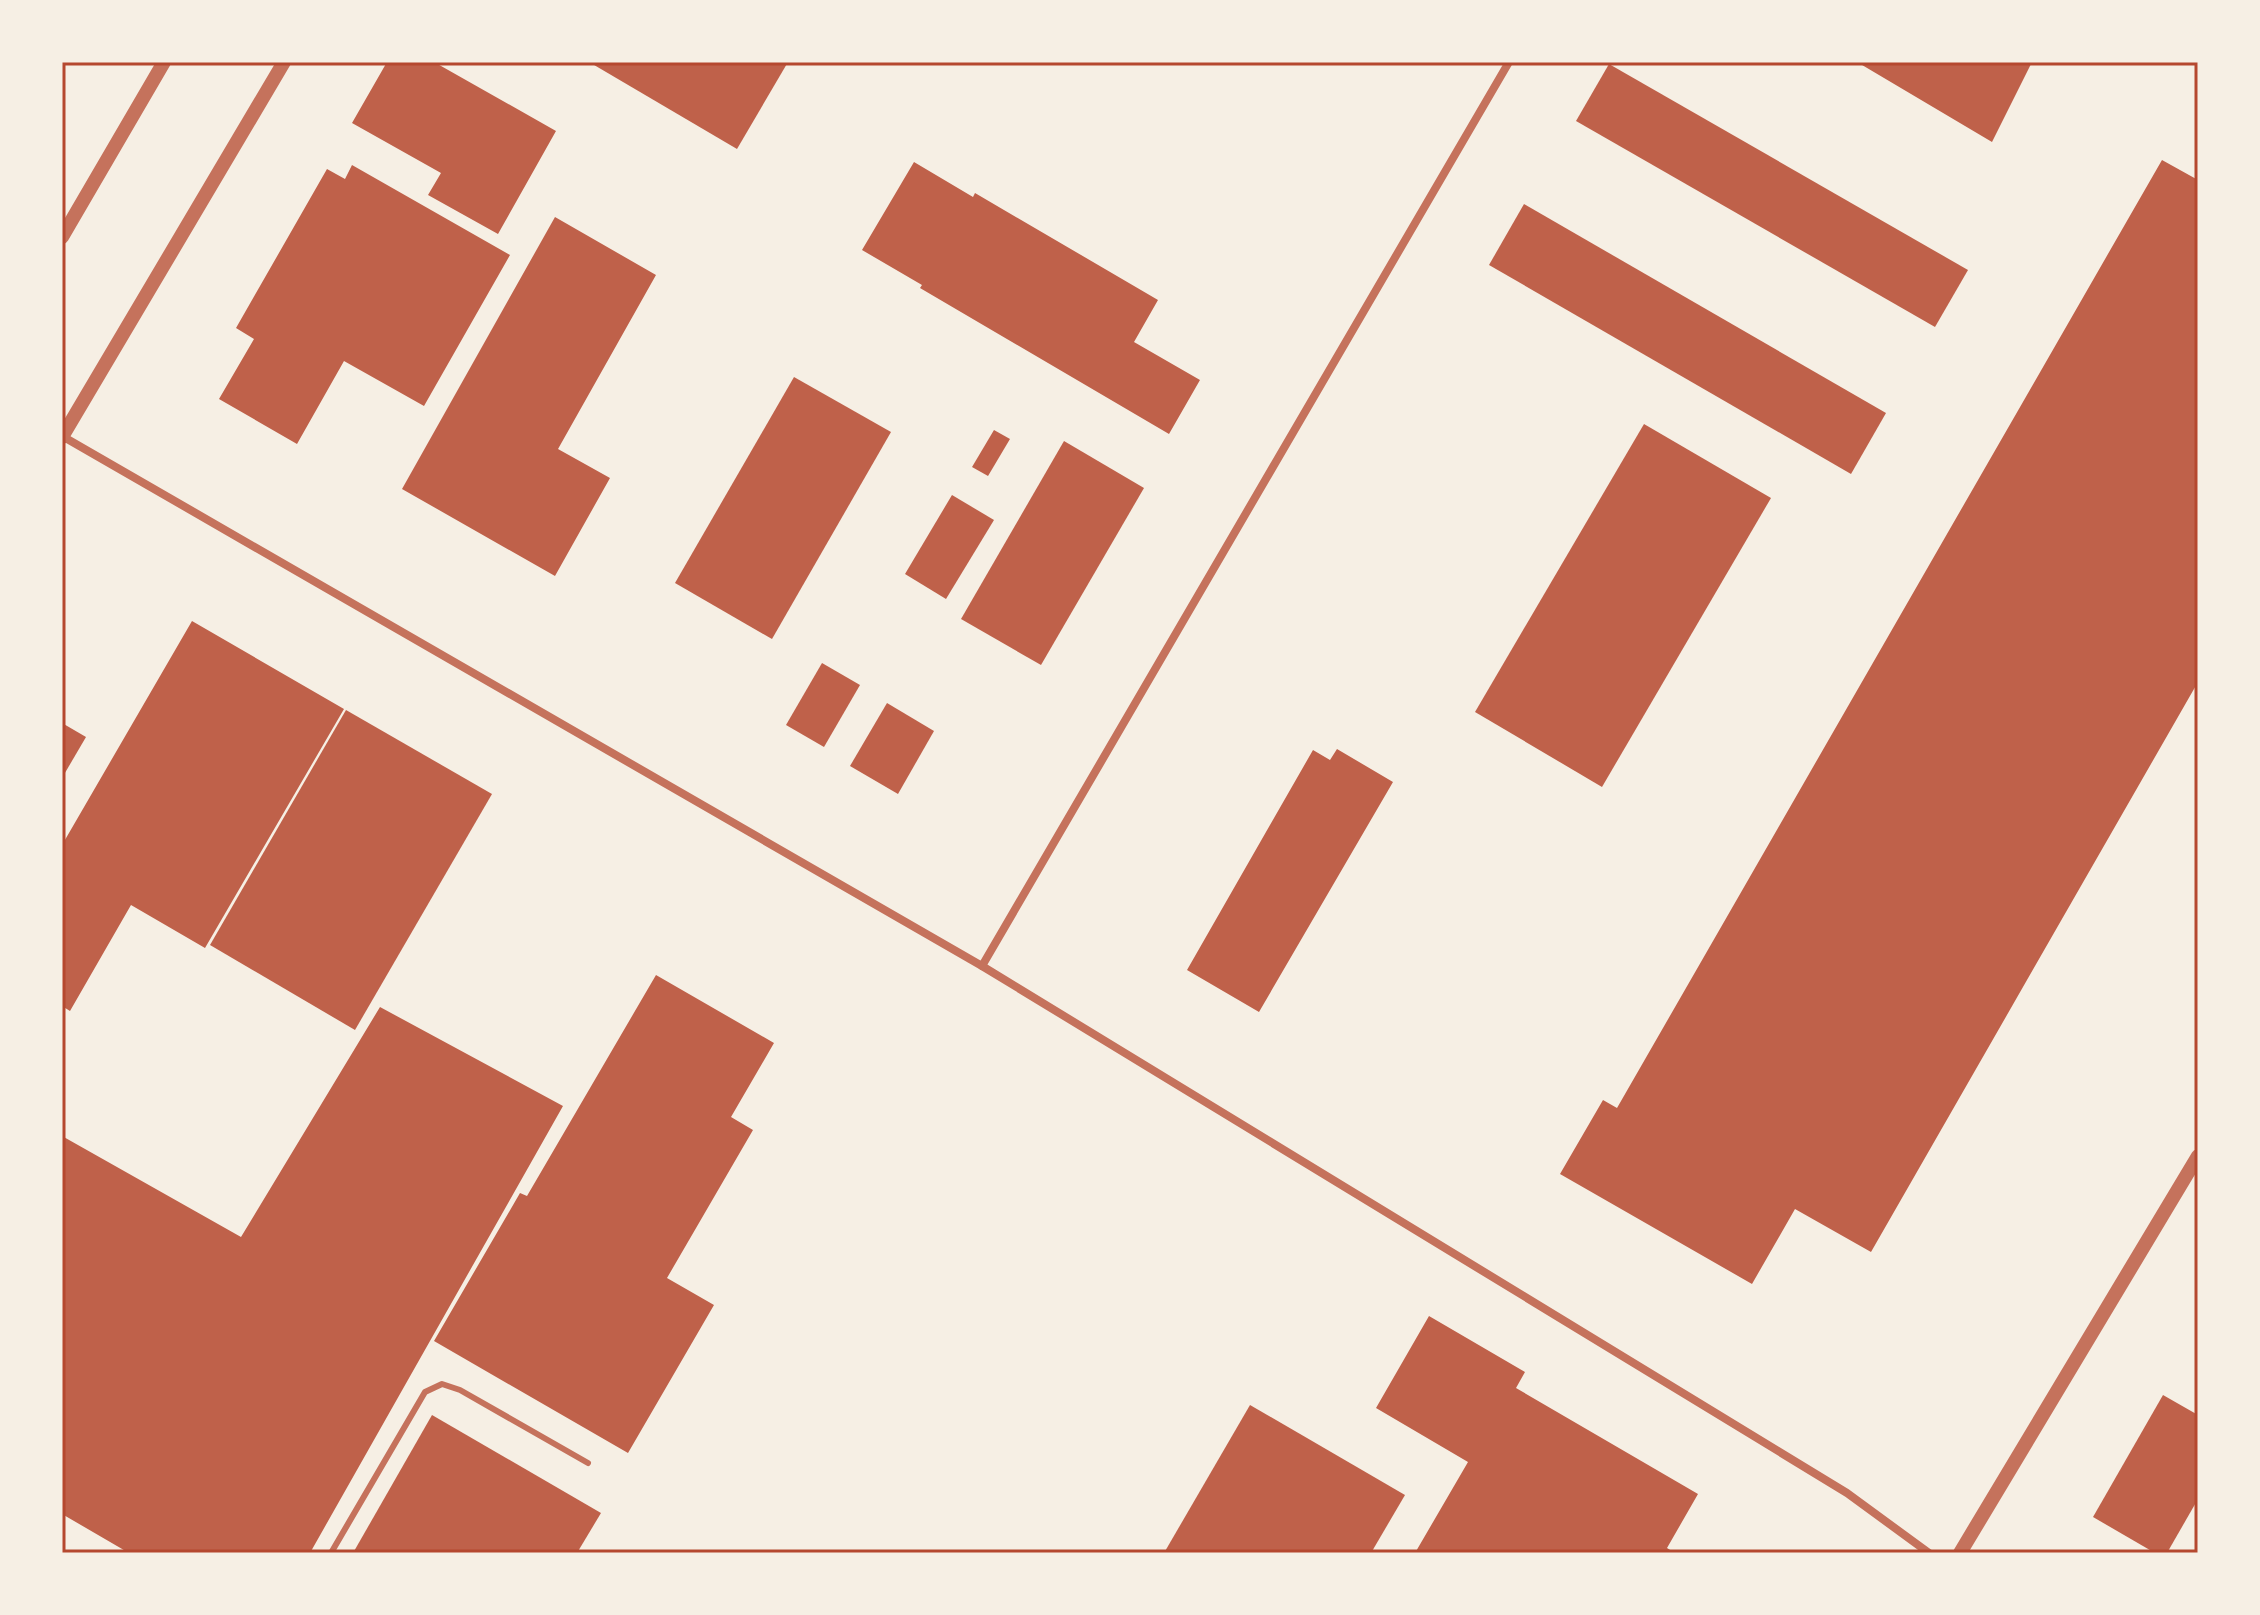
<svg xmlns="http://www.w3.org/2000/svg" width="2260" height="1615" font-family="'DejaVu Sans',sans-serif">
<style>
.building{fill:#bf614a}
.lines{fill:none;stroke-linecap:round;stroke-linejoin:round}
.service{stroke:#c5725c;stroke-width:6}
.minor{stroke:#c5725c;stroke-width:8}
.tertiary{stroke:#c5725c;stroke-width:14}
.neatline{fill:none;stroke:#b5482f;stroke-width:3}
</style>
<rect width="100%" height="100%" fill="#f6efe4"/>
<g class="building">
<path d="M387,62h47l122,69 -58,103 -70,-39 13,-22 -89,-50z"/>
<path d="M589,62h199l-51,87z"/>
<path d="M1857,62h175l-40,80z"/>
<path d="M1609,64l359,206 -33,57 -359,-206z"/>
<path d="M2162,160l36,20v502l-327,570 -76,-43 -43,75 -192,-110 43,-74 14,8z"/>
<path d="M914,162l59,35 2,-4 183,107 -24,42 66,38 -31,54 -249,-146 2,-3 -60,-35z"/>
<path d="M352,165l158,90 -86,151 -80,-45 -47,83 -78,-45 35,-60 -18,-11 91,-159 18,10z"/>
<path d="M1524,204l362,209 -35,61 -362,-209z"/>
<path d="M555,217l101,58 -98,174 52,29 -55,98 -153,-87z"/>
<path d="M794,377l97,55 -119,207 -97,-56z"/>
<path d="M1644,424l127,74 -169,289 -127,-75z"/>
<path d="M994,430l16,9 -22,37 -16,-9z"/>
<path d="M1064,441l80,47 -103,177 -80,-46z"/>
<path d="M952,495l42,25 -48,79 -41,-25z"/>
<path d="M192,621l152,88 -139,239 -74,-43 -61,106 -8,-5v-161z"/>
<path d="M822,663l38,22 -36,62 -38,-22z"/>
<path d="M887,703l47,28 -36,63 -48,-28z"/>
<path d="M346,710l146,84 -137,236 -145,-85z"/>
<path d="M62,723l24,14 -24,41z"/>
<path d="M1337,749l56,33 -134,230 -72,-42 126,-220 17,10z"/>
<path d="M656,975l118,68 -43,74 22,13 -86,148 47,27 -86,148 -194,-112 86,-148 7,3z"/>
<path d="M380,1007l183,99 -253,447h-181l-67,-39v-378l179,101z"/>
<path d="M1429,1316l96,56 -9,16 182,106 -31,54 8,5h-260l53,-91 -92,-54z"/>
<path d="M2163,1395l35,20v84l-31,54h-12l-62,-36z"/>
<path d="M1250,1405l155,90 -34,58h-207z"/>
<path d="M432,1415l169,98 -24,40h-224z"/>
</g>
<g class="lines">
<path class="service" d="M331,1553l94,-161 17,-8 18,6 128,73"/>
<g class="minor">
<path d="M62,436l920,530 865,527 82,60"/>
<path d="M982,966l527,-904"/>
</g>
<g class="tertiary">
<path d="M62,237l102,-175"/>
<path d="M62,437l222,-375"/>
<path d="M1960,1553l238,-397"/>
</g>
</g>
<rect width="2260" height="1615" fill="none" stroke="#f6efe4" stroke-width="128"/>
<rect x="64" y="64" width="2132" height="1487" class="neatline"/>
</svg>
